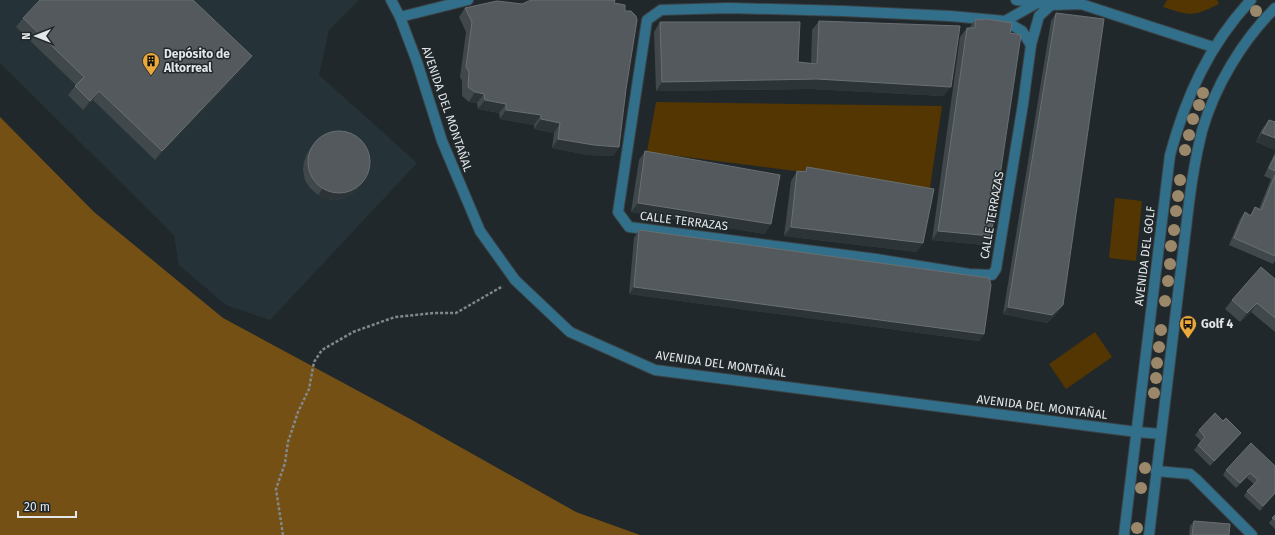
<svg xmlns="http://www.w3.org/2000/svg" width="1275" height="535" font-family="'Fira Sans',sans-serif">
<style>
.built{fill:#253339}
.green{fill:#533601}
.forest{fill:#755015}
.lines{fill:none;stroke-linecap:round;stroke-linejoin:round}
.minor-casing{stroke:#3c4346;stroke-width:12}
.path{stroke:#82888a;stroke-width:2.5;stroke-dasharray:3 2;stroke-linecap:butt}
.minor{stroke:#316f8a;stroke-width:10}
.tree{fill:#9b886b}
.wall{fill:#41484b}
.shaded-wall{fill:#2d3437}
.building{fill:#53595c;stroke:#696f72}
.labels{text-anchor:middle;stroke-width:3;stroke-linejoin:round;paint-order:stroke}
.poi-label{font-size:12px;font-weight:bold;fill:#e3e7e9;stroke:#21282b;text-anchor:start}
.street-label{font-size:12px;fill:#e3e7e9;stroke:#21282b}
</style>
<rect width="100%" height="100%" fill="#21282b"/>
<path class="built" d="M0,0h359l-30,30 -10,45 98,88 -147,157 -44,-15 -47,-40 -5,-30 -174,-172z"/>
<g class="green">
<path d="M1167,0h50l2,4c-27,13 -28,12 -56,3z"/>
<path d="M656,102l286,4 -12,82 -283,-36z"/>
<path d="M1115,198l27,3 -6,60 -27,-3z"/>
<path d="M1095,332l17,25 -46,32 -17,-25z"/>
</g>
<path class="forest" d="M0,117l94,95 129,106 189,102 164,92 64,23h-640z"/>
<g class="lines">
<defs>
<g id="minor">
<path d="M391,0l9,17 17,45 25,79 38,90 35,49 55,52 85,38 482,62 24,2"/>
<path d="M1016,0l35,5 30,-1 132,43"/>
<path d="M1037,3l-32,18 -55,-5 -107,-5 -114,-3 -68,2 -14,10 -29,192 11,15 247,32 93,15 23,1 4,-6 27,-165 8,-59 8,-29 12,-11"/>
<path d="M400,17l68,-17"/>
<path d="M1005,21l17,10 9,14"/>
<path d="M1156,471l34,3 6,5 56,56"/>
<path d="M1124,535l46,-380c16,-59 39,-110 81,-155"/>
<path d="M1149,535l40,-332c3,-24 7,-48 13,-72 13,-45 40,-90 73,-123"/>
</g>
</defs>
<use href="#minor" class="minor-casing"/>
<path class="path" d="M283,535l-7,-46 9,-26 3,-21 10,-30 11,-23 5,-27 8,-12 31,-18 42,-15 39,-4h22l47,-27"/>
<use href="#minor" class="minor"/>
</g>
<g class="tree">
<circle cx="1256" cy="11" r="6"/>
<circle cx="1203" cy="93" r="6"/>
<circle cx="1199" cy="105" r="6"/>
<circle cx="1193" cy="119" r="6"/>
<circle cx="1189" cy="135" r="6"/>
<circle cx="1185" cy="150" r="6"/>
<circle cx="1180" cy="180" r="6"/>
<circle cx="1178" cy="196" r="6"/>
<circle cx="1176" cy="211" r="6"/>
<circle cx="1174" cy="230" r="6"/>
<circle cx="1171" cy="246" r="6"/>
<circle cx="1170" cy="264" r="6"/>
<circle cx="1168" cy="281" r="6"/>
<circle cx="1165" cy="301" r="6"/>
<circle cx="1161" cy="330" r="6"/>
<circle cx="1159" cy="347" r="6"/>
<circle cx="1157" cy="363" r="6"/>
<circle cx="1156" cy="378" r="6"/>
<circle cx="1154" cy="393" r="6"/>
<circle cx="1145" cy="468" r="6"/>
<circle cx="1141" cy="488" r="6"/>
<circle cx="1137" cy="528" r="6"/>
</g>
<g class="wall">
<path d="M614,3l12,86 -7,58 -6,9 -25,-1 -36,-7 2,-15 -20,-4v-4l-34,-6 -1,-6 -21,-4 -1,-6 -8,-1 -7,-6v-15l-2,-4 6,-45 -7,-15 6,-9 57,-4z"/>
<path d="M1056,13l2,299 -11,11 -44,-9 48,-293z"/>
<path d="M23,18l229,38 -7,10 -90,94 -62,-60 -10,10 -15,-15 8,-10 -60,-58z"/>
<path d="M975,20l35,13 -19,203 -7,9 -52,-5 28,-203 7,-9h2z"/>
<path d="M819,21l125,75 -133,-7 -155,2 -2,-59 6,-10 138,40 13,2 1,-34z"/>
<path d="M1269,120l5,2 1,-2v30l-19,-8 6,-13z"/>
<path d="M312,146l49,38 -6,8 -9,5 -10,3 -9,-1 -9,-4 -8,-7 -5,-8 -2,-10 1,-8 3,-8z"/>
<path d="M645,151l120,83 -134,-22 8,-52z"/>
<path d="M1275,152v109l-2,3 -44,-19 11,-26 5,-7 5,3 5,-8 4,2 12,-30 -7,-3z"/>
<path d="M807,167l110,85 -133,-16 7,-55 6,-10 6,1z"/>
<path d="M639,230l345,104 -5,7 -350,-47 5,-56z"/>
<path d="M1275,279v53l-24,-20 -11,10 -15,-13 7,-9z"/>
<path d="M1223,421l14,17 -27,28 -16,-16 7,-9 -6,-6 4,-5z"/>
<path d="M1275,466v28l-15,17 -16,-15 3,-5 7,-7 -7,-6 -11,10 -13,-13 3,-5z"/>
<path d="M1275,515v14l-6,-6z"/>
<path d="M1194,521l35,14h-40l1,-9z"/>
</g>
<g class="shaded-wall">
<path d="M252,56l-7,10 -90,94 7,-9z"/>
<path d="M817,79l134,8 -7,9 -133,-7 -155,2 6,-9z"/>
<path d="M99,91l-6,9 -10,10 7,-9z"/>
<path d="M475,92l9,2 -7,9 -8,-1z"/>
<path d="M485,100l21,4 -7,9 -21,-4z"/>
<path d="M506,110l35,5 -7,10 -34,-6z"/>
<path d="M541,119l19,4 -6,10 -20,-4z"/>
<path d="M1262,133l13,5v12l-19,-8z"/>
<path d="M558,139l61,8 -6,9 -25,-1 -36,-7z"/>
<path d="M367,176l-12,16 -9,5 -10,3 -9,-1 -9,-4 5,-7z"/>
<path d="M638,203l133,21 -6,10 -134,-22z"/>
<path d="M791,227l132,16 -6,9 -133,-16z"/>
<path d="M938,231l53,5 -7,9 -52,-5z"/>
<path d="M634,287l350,47 -5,7 -350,-47z"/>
<path d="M1257,303l-6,9 -11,10 7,-9z"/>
<path d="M1063,305l-5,7 -11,11 -44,-9 5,-7z"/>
<path d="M1241,433l-4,5 -27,28 4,-5z"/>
<path d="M1250,473l-3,5 -11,10 4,-5z"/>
<path d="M1275,493v1l-15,17 3,-5z"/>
</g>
<g class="building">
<path d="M40,0h153l59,56 -90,95 -63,-60 -9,10 -15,-15 9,-9 -61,-59z"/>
<path d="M531,0h84l-1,3 11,2v6h6l5,5 1,4 -11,69 -7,58 -25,-2 -36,-6 2,-16 -19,-4v-4l-35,-5v-6l-21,-4 -1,-6 -9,-2 -7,-5 1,-15 -3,-5 6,-45 -7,-14 32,-7 25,3z"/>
<path d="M1056,13l48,6 -41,286 -11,10 -44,-8z"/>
<path d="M987,19l25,4 -2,10 11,2 -30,201 -53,-5 29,-203h8v-8z"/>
<path d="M819,21l141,5 -9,61 -134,-8 -155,3 -2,-60h140l-2,40 19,2z"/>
<path d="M1269,120l6,2v16l-13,-5z"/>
<circle cx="339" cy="162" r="31"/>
<path d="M645,151l135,24 -9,49 -133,-21z"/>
<path d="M1275,156v15l-6,-3z"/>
<path d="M807,167l127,22 -11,54 -132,-16 6,-56 9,1z"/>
<path d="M1275,175v81l-41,-18 11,-26 6,4 4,-9 6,3z"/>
<path d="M639,230l350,48 2,7 -7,49 -350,-47z"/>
<path d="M1261,267l14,12v39l-18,-15 -10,10 -15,-13z"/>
<path d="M1215,413l8,8 3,-3 15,15 -27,28 -16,-16 7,-8 -6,-7z"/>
<path d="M1251,443l24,23v27l-12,13 -16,-15 11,-11 -8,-7 -10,10 -14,-13z"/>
<path d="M1275,515v5l-3,-2z"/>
<path d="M1194,521l36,3 -1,11h-37z"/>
</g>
<defs>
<symbol id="building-pin" viewBox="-11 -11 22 30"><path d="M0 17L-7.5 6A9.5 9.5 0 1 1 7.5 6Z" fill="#eda83b" stroke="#21282b"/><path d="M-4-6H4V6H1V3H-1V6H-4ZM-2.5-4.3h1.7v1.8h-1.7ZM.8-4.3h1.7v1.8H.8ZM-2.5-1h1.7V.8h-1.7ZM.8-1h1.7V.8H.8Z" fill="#111"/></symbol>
<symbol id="bus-pin" viewBox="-11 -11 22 30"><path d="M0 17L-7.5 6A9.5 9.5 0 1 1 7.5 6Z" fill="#eda83b" stroke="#21282b"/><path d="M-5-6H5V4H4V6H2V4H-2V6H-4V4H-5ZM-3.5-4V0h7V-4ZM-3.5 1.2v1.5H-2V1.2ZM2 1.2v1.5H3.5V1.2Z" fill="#111"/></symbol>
</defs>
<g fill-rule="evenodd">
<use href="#building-pin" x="141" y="51" width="20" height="27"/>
<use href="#bus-pin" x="1178" y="314" width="20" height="27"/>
</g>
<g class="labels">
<g class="poi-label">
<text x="164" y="58">Depósito de<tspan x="164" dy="14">Altorreal</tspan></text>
<text x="1201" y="328">Golf 4</text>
</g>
<g class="street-label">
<text transform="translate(447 109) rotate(71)" y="4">AVENIDA DEL MONTAÑAL</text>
<text transform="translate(992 215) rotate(-80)" y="4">CALLE TERRAZAS</text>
<text transform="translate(684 221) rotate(7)" y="4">CALLE TERRAZAS</text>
<text transform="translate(1145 256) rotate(-83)" y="4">AVENIDA DEL GOLF</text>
<text transform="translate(721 364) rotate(8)" y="4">AVENIDA DEL MONTAÑAL</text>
<text transform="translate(1042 407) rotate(7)" y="4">AVENIDA DEL MONTAÑAL</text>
</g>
</g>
<g transform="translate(36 36) rotate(270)" stroke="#21282b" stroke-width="3" paint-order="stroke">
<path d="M0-3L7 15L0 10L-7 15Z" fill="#e3e7e9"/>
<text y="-6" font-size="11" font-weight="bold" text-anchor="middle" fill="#e3e7e9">N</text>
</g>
<path d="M18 511v6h58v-6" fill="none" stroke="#e3e7e9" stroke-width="2"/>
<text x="24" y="511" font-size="12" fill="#e3e7e9" stroke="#21282b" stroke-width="3" paint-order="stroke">20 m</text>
</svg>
